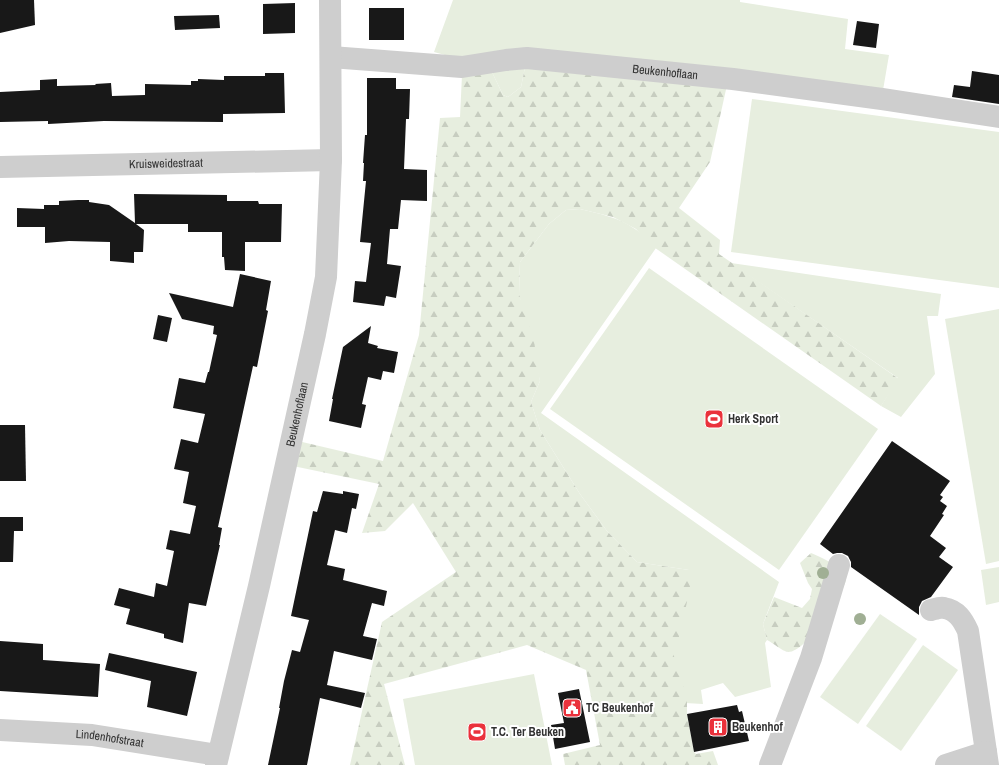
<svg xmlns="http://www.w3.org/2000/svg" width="999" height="765" font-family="'Archivo Narrow',sans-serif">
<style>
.green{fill:#e7eedf}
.forest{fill:url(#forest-firs)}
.building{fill:#181818}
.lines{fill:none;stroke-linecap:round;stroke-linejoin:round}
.minor{stroke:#cecece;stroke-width:22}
.tree{fill:#a0af94}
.labels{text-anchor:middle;stroke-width:4;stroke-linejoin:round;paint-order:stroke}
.street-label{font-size:12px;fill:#313131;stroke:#fff}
.poi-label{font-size:12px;font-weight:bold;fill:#313131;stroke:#fff;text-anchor:start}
</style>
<defs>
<pattern id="forest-firs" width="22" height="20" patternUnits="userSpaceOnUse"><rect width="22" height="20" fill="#e7eedf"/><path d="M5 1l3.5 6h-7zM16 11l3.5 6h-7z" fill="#c7cdc0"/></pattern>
</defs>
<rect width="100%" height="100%" fill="#fff"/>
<g class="green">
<path d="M453,0h287v2l108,17 -3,30 44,6 -7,41 -415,-35 -33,-9z"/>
<path d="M525,67l-4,20 -13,10 -5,-2 -12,-25z"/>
<path d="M752,99l247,33v156l-268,-36z"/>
<path d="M580,209c19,5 39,8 55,20 8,5 13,13 21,19l-115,165 238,169 -16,42 4,16 -2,3 6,44 -36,10 -12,-14 -22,7 2,14 -18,-1 -15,-52 19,-81 -52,-8 -30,-31 -27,-37 -40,-64 -9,-28 9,-21 -21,-87 1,-32 29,-38 17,-14z"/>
<path d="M731,263l210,31 -3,22h-11l8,58 -34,43 -20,-11 17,-28z"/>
<path d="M649,268l229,161 -99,141 -229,-161z"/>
<path d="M999,309v252l-13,3 -41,-245z"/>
<path d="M999,567v35l-13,3 -5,-35z"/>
<path d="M880,614l37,25 -59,85 -38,-27z"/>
<path d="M923,645l35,25 -57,81 -35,-25z"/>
<path d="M534,674l18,91h-137l-12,-66z"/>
</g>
<g class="forest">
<path d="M525,67l202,18 -17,77 -31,46 41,32 -1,14 180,125 -18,27 -233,-163 -12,-14 -23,-12 -33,-8 -14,1 -17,14 -29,38 -1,32 15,47 6,40 -9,21 9,28 40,64 27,37 30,31 52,8 1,18 -10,46 -7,19 14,44v17l7,38 2,2 17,-3 5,14h-153l-2,-11 37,-9 -14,-75 -59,-25 -143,39 21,81h-55l32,-143 74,-50 -43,-69 -28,28 -23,2 17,-49 -86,-18 5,-25 85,20 36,-126 21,-217 20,-1 2,-42 29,-5 12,25 5,2 13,-10z"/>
<path d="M811,553c16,7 27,11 35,27 -4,16 -40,73 -58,72 -6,-1 -15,-9 -21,-12l-4,-16 11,-27 28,11 8,-9 2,-10 -4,-6 -8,-20z"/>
</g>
<g class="building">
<path d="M0,0h34l1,25 -35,8z"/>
<path d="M295,3v30l-32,1v-30z"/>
<rect x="369" y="8" width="35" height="32"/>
<path d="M219,15l1,13 -45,2 -1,-14z"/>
<path d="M857,21l22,3 -3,24 -23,-3z"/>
<path d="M972,71l27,4v29l-47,-7 2,-12 16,2z"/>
<path d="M265,73h19l1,40 -62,1v8l-119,-1 -56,3v-3l-48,1v-30l40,-2v-10l17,-1v7l39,-1 -1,-1 16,-1 1,13 33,-1v-11l46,1v-4h7v-2l26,1v-4h41z"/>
<path d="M367,78h29v11h14l-1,30h-3l-2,50 23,1v31l-26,-1 -3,29h-8l-3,35 14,2 -5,32 -10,-2 -2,10 -31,-4 2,-21 11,1 5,-39 -11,-1 6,-61h-3l1,-18h-1l2,-28h2z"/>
<path d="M134,194l93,1v6h31l1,3h23l-1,38h-36v29l-20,-1 -1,-13h-2v-25h-34v-8h-52l8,6 -1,22h-9v11l-24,-2v-19l-41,-1 -24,2v-16h-28v-19l27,1v-4h15v-4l19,-1h11v2l20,3 26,18z"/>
<path d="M240,274l31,7 -5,29 2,1 -11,56 -4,-1 -35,161 4,1 -3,17h1l-14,61 -17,-3 -6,40 -19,-5v-4l-38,-10 4,-15 -16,-4 5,-17 35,9 2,-14 11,3 7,-35 -8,-2 4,-19 20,4 6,-28 -13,-3 6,-31 -15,-3 7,-30 17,4 7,-29 -32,-6 6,-30 26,5 3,-11h1l8,-37 -4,-1 1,-8 -32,-7 -13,-26 64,14z"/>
<path d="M158,315l14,3 -5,24 -14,-3z"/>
<path d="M371,326l-3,17 10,3 -1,2 21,4 -4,21 -11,-2 -2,9 -13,-3 -6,27 4,1 -5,23 -32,-7 4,-22h-1l11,-52z"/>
<path d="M0,425h25l1,56h-26z"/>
<path d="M892,441l58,40 -10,14 3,2 -3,4 7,5 -5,8 2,1 -14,21 16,12 -7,9 14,10 -22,30 -9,4 -3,6v8l-68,-48v-5l-3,-6 -6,-3h-5l-4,1 -13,-10z"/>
<path d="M323,491l20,3v-3l16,3 -3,15 -4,-1 -5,25 -12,-3 -8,35 18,4 -2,11 44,11 -3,15 -12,-3 -9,33 14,3 -5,21 -38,-9 -7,34 38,8 -4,15 -41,-10 -13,67h-39l12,-57h-1l5,-27 8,-31 8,2 9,-32 -18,-4 22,-105 4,1z"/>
<path d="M0,517h23v14h-9l-1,31h-13z"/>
<path d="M0,641l43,3v16l57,4 -2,33 -98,-6z"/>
<path d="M109,653l88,19 -10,44 -40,-9 4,-26 -46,-11z"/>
<path d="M579,689l11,53 -35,7 -4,-24 13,-2 -6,-30z"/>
<path d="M737,705l2,7 3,-1 7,30 -55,11 -7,-38z"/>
</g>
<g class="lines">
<g class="minor">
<path id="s1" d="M331,57l131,10 44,-7 21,-2 206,21 149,20 117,18"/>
<path id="s2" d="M0,167l331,-7"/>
<path d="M931,610c4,-1 9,-3 13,-2 13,2 19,12 24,23l20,134"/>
<path id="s3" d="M0,730l92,5 126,20"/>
<path id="s4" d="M216,765l43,-179 56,-252 11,-57 5,-117 -1,-160"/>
<path d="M770,765l41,-107 28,-93"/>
<path d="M946,765l40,-13"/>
</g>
</g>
<g class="tree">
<circle cx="823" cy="573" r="6"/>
<circle cx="860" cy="619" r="6"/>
</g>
<defs>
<symbol id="stadium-square" viewBox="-11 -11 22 22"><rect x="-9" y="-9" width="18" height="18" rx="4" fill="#ea313b" stroke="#fff"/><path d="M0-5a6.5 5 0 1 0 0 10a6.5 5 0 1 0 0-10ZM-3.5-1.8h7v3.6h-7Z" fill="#fff"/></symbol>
<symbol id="civic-square" viewBox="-11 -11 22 22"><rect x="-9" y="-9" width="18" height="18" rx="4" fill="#ea313b" stroke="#fff"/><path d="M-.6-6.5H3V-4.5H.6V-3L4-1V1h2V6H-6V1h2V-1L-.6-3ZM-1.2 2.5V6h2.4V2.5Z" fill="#fff"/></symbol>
<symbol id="building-square" viewBox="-11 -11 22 22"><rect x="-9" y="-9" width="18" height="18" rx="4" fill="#ea313b" stroke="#fff"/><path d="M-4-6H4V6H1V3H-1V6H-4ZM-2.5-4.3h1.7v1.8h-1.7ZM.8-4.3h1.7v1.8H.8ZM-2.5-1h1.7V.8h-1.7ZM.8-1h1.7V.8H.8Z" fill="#fff"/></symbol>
</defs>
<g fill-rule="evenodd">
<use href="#stadium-square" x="703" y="408" width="22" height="22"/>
<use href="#civic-square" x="561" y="697" width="22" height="22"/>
<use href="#building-square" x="707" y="716" width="22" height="22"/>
<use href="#stadium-square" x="466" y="721" width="22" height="22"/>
</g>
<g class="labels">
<g class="street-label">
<text dy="4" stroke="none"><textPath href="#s1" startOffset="336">Beukenhoflaan</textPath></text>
<text dy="4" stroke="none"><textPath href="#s2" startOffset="166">Kruisweidestraat</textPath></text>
<text dy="4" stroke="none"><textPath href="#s4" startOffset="360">Beukenhoflaan</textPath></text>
<text dy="4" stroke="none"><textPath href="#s3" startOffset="110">Lindenhofstraat</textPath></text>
</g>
<g class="poi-label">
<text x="728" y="423">Herk Sport</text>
<text x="586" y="712">TC Beukenhof</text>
<text x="732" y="731">Beukenhof</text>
<text x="491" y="736">T.C. Ter Beuken</text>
</g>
</g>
</svg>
